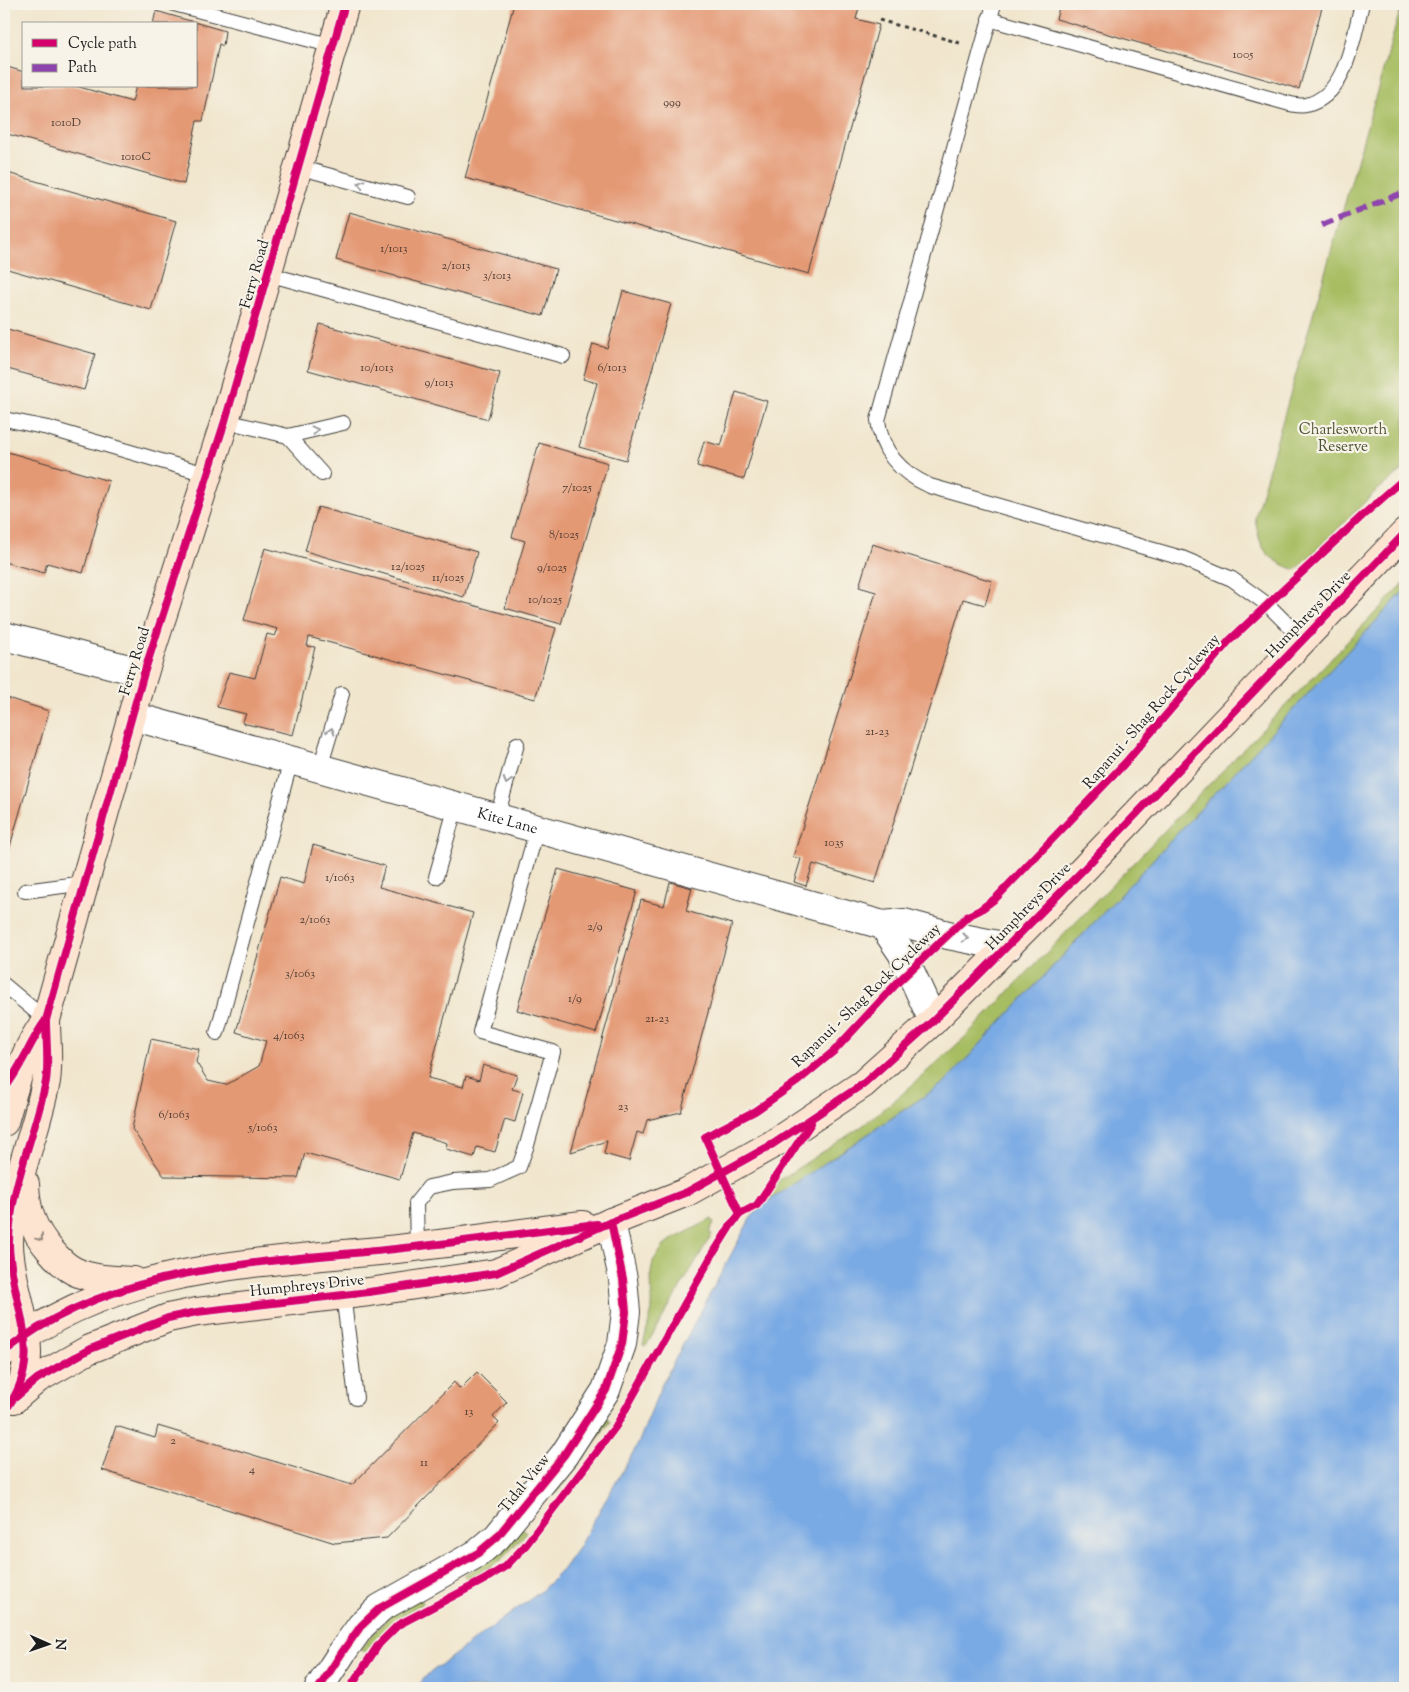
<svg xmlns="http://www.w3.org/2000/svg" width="1409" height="1692" font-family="'Sorts Mill Goudy',serif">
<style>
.green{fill:#a7bd62;stroke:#626c3f}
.water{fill:#7aaae4;stroke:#4b6380}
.building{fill:#e49975}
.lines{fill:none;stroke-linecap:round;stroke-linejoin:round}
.lane-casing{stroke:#3c3a37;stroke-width:16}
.street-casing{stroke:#3c3a37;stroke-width:30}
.secondary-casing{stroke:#3c3a37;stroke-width:30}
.path{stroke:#3c3a37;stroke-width:3;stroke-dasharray:4 4;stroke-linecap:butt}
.lane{stroke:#fff;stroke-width:14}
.street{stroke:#fff;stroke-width:28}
.secondary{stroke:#fde4d0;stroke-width:28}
.quiet{stroke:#8e44ad;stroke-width:6;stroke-dasharray:12 6;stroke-linecap:butt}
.cycleway-casing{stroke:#f7f3e8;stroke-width:11}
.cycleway{stroke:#d6006c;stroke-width:8}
.oneway{stroke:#999}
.oneway2{stroke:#988a7f}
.labels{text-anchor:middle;stroke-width:4.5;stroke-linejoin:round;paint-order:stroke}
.number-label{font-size:12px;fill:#4e3b32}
.street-label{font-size:15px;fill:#1c1c1c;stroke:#f7f3e8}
.park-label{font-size:15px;fill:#4d5434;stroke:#f7f3e8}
</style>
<rect width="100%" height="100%" fill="#f7f3e8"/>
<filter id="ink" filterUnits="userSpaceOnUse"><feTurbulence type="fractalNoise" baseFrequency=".02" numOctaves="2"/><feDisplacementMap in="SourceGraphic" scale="10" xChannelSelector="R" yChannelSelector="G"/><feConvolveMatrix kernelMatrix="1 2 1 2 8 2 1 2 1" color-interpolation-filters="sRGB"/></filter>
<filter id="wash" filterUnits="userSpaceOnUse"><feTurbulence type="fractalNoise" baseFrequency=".0096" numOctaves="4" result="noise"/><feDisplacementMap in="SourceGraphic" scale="20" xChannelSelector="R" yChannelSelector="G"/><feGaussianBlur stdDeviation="1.12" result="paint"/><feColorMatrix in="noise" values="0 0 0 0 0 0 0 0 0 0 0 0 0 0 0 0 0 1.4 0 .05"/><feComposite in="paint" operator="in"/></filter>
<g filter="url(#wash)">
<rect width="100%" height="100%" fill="#f1e6cd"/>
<g class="green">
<path d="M1402,4h3v464l-30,24 -79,78c-32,-12 -36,-21 -41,-53z"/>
<path d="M1405,582v8l-461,493 -183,123 14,-23 86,-56 40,-32 62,-56z"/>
<path d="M712,1219l2,4 -5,9 3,2 -66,112 -3,-1 9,-35 -1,-37 2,-12 13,-18z"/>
<path d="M605,1418l5,4 -53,71 -5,-4z"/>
<path d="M522,1528l5,4 -26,28 -34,21 -3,-6 32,-19z"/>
<path d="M420,1597l3,6c-24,13 -42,28 -58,49l-5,-3 30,-34z"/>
</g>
<path class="water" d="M1405,590v1098h-989l11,-13 113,-83 23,-23 15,-21 60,-104 24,-60 88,-165 11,-13 183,-123z"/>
<g id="blocks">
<g class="building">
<path d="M514,4h346l-4,15 23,6 -70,249 -344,-96z"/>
<path d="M1060,4h263l-24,85 -243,-70z"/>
<path d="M156,11l69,20 -2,15 -4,-2 -16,77h-6l-13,63 -180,-51v-67l20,6v14h52l56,16 4,-16h60v-62h-43z"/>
<path d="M4,172l172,49 -25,89 -147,-42z"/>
<path d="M349,212l207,57 -13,47 -207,-56z"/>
<path d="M623,291l48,13 -45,156 -47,-13 18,-64 -14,-4 10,-35 14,4z"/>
<path d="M320,324l180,49 -12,46 -180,-49z"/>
<path d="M4,328l91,26 -11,36 -80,-22z"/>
<path d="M736,392l31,9 -23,78 -47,-13 7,-25 17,5z"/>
<path d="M539,443l69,20 -47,161 -56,-16 20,-67 -13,-4z"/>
<path d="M4,451l105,30 -26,92 -36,-10 -3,10 -40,-11z"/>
<path d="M318,507l159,45 -13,45 -159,-46z"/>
<path d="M872,544l120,37 -7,24 -22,-6 -88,284 -62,-19 -7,22 -12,-4 7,-23 -8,-2 83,-265 -17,-5z"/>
<path d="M265,548l291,80 -21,71 -226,-62 -2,9 8,1 -22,88 -51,-12 4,-9 -29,-7 12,-35 26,6 12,-44 8,2 3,-7 -34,-9z"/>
<path d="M4,697l45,14 -45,156z"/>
<path d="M313,845l72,21 -6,21 94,26 -45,165 35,9 3,-11 13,4 4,-15 34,10 -5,14 11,3 -8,30 -10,-3 -10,33 -18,-5 -3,10 -28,-8 1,-6 -34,-10 -13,46 -95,-26 -7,25 -134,-2 -32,-47 19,-90 48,10 -3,13 12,19 18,4 33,-19 7,-25 -30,-9 44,-155 24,7z"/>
<path d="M558,869l79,22 -41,142 -79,-23z"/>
<path d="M670,882l22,6 -6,23 46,13 -51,188 -34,8 -4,14 -6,-2 -8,29 -25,-7 3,-13 -36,11 70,-252 23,6z"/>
<path d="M477,1372l30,30 -14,15 6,6 -112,115 -52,5 -233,-73 14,-44 39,12 3,-12 194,59 102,-103 6,7z"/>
</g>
</g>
</g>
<g filter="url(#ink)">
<use href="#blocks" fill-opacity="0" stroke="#3c3a37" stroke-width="1"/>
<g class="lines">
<defs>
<g id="lane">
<path d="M174,4l159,42"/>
<path d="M994,4l-116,416c3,33 23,53 52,66l252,72 50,21 36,26 35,35"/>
<path d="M989,19l294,83c7,2 16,5 23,3 41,-9 47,-68 56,-101"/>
<path d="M298,167l110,30"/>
<path d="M268,274l295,82"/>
<path d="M4,419l44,9 161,47"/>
<path d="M225,421l63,15 55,-13"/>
<path d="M288,436l34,38"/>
<path d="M320,768l22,-74"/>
<path d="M497,817l20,-73"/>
<path d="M436,877l20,-71"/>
<path d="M25,891l60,-8"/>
<path d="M4,985l42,35"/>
<path d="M217,1033l74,-273"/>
<path d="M417,1247l-1,-44 13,-16 24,-5 37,-2 29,-13 8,-22 26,-93 -73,-20 57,-203"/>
<path d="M343,1294l13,104"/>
</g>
<g id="street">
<path d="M4,636l140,37"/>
<path id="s1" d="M132,716l751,209 21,-2 44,12 60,12"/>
<path d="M883,925l19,28 31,68"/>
<path d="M319,1688l24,-37 18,-25 19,-18 98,-55 19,-16 67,-82 42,-65 16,-46 4,-32 -3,-33 -12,-57"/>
</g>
<g id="secondary">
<path d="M4,1122c10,-35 19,-70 41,-100"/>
<path d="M25,1184c1,28 8,46 26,67 6,7 13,15 23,20 18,9 41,9 60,10"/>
<path d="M4,1352c107,-87 254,-89 384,-102 66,-7 130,-17 195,-25"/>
<path d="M16,1397l21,-18 51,-29 80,-32 29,-6 172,-20 127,-19 115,-51 76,-30 86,-48 90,-60 70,-63 148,-149 324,-339"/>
<path d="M14,1399c32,-48 -5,-105 -5,-156 1,-56 27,-107 37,-162 3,-19 0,-41 0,-61l98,-347 81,-252 120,-417"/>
</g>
</defs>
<use href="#lane" class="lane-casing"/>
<use href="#street" class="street-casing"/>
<use href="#secondary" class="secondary-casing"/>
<path class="path" d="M879,20l81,23"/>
<use href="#lane" class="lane"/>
<use href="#street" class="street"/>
<use href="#secondary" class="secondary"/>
<path class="quiet" d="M1322,225l83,-33"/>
<defs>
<g id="cycleway">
<path d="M4,1089c18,-22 25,-46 42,-69"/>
<path d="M740,1214l17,-9 54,-82"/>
<path d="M4,1352c109,-88 258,-89 391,-103 68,-7 135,-17 202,-25"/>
<path d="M16,1397l21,-18 51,-29 80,-32 29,-6 172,-20 127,-19 115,-51 76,-30 86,-48 90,-60 70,-63 148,-149 324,-339"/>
<path d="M4,1412c45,-57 6,-106 5,-168 0,-56 26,-108 37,-163 3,-19 0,-41 0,-61l98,-347 81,-252 120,-417"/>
<path d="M319,1688l24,-37 18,-25 19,-18 98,-55 19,-16 67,-82 42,-65 16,-46 4,-32 -3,-33 -12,-57"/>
<path d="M350,1688l29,-44 19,-19 86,-45 22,-14 19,-20 91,-120 95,-169 20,-32 9,-11 -35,-77 50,-26 43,-30 36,-30 65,-70 69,-65 12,-6 16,-12 130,-136 103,-121 133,-125 43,-38"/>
</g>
</defs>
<use href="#cycleway" class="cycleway-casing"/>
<use href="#cycleway" class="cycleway"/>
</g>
<defs><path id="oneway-chevron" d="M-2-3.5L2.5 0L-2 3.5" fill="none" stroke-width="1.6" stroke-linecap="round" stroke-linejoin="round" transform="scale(1.25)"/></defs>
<g class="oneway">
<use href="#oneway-chevron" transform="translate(361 184) rotate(-165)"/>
<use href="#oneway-chevron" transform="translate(315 430) rotate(-13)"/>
<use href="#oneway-chevron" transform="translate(331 731) rotate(-73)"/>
<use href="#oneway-chevron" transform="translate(507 781) rotate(106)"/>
<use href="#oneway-chevron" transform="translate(965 938) rotate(11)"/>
</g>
<use class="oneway2" href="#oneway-chevron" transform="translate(40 1238) rotate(53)"/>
</g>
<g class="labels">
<g class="number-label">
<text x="1243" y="58">1005</text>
<text x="672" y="106">999</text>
<text x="66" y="126">1010D</text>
<text x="136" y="160">1010C</text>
<text x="394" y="252">1/1013</text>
<text x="456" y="269">2/1013</text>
<text x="497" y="279">3/1013</text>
<text x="377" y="371">10/1013</text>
<text x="612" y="371">6/1013</text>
<text x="439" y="386">9/1013</text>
<text x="577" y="491">7/1025</text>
<text x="564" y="538">8/1025</text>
<text x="408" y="570">12/1025</text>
<text x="552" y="571">9/1025</text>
<text x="448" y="581">11/1025</text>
<text x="545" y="603">10/1025</text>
<text x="877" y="735">21-23</text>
<text x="834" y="846">1035</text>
<text x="340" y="881">1/1063</text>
<text x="315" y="923">2/1063</text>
<text x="595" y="930">2/9</text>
<text x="300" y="977">3/1063</text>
<text x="575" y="1002">1/9</text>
<text x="657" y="1022">21-23</text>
<text x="289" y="1039">4/1063</text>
<text x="623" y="1110">23</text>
<text x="174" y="1118">6/1063</text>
<text x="263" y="1131">5/1063</text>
<text x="469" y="1415">13</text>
<text x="173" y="1444">2</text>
<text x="424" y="1466">11</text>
<text x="252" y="1473">4</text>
</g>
<g class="street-label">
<text transform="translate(254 274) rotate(-74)" y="5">Ferry Road</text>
<text transform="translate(1308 614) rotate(-46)" y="5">Humphreys Drive</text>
<text transform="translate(134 661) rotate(-73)" y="5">Ferry Road</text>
<text transform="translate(1151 711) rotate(-49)" y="5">Rapanui - Shag Rock Cycleway</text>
<text dy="5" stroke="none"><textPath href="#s1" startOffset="390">Kite Lane</textPath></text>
<text transform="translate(1028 906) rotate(-46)" y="5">Humphreys Drive</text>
<text transform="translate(866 995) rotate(-44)" y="5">Rapanui - Shag Rock Cycleway</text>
<text transform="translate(307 1285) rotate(-6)" y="5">Humphreys Drive</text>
<text transform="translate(524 1483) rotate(-51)" y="5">Tidal View</text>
</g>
<g class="park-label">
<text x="1343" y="434">Charlesworth<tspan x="1343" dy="17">Reserve</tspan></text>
</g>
</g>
<rect width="1409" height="1692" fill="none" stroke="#f7f3e8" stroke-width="20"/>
<rect x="22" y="22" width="175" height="65" fill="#f7f3e8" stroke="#9f9d96"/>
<rect x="32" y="39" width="25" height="8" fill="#d6006c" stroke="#9f9d96"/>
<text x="68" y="48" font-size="15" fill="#1c1c1c">Cycle path</text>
<rect x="32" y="64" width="25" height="8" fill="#8e44ad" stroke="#9f9d96"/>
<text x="68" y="72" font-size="15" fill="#1c1c1c">Path</text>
<g transform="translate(48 1644) rotate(92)" stroke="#f7f3e8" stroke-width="4" paint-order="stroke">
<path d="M0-4L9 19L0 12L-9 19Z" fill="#1c1c1c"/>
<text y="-8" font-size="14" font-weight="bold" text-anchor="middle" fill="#1c1c1c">N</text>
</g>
</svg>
